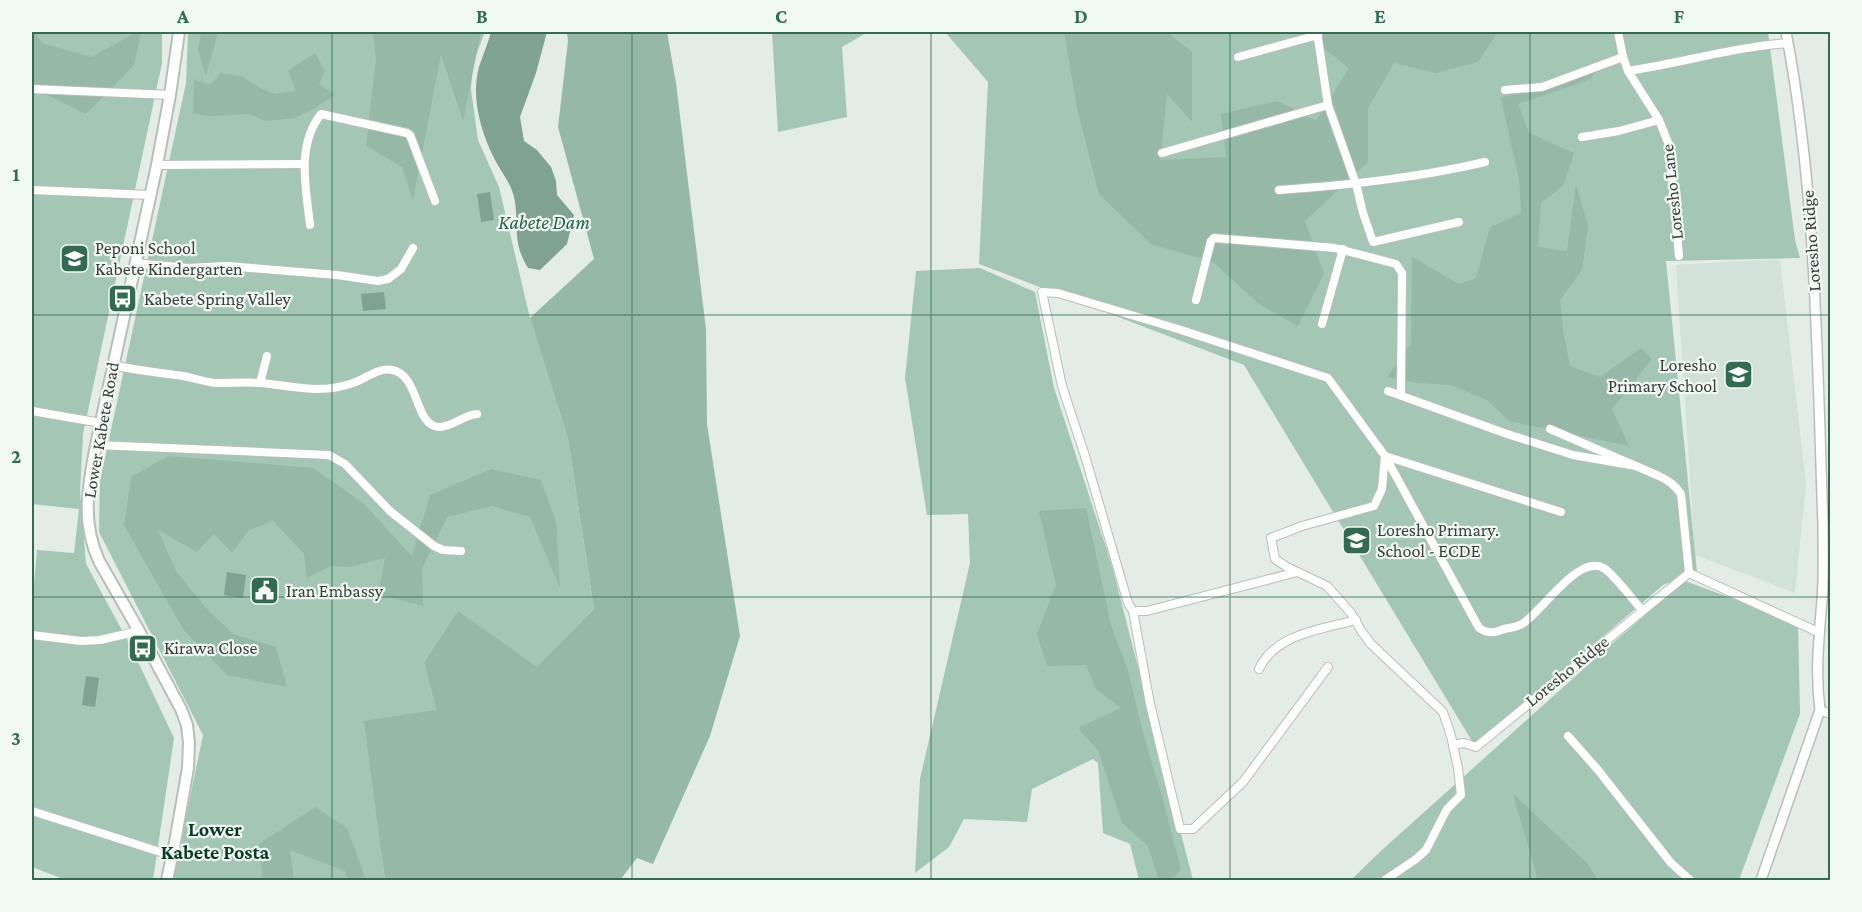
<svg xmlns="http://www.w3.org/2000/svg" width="1862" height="912" font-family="'Crimson Pro',serif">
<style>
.built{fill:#d2e1d9}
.green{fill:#a4c6b5}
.forest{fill:#95b8a7}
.water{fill:#80a292}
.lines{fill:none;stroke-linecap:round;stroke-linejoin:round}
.minor-casing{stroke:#b7bebb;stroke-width:10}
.tertiary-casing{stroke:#b7bebb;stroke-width:12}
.secondary-casing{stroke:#b7bebb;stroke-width:14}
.minor{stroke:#fff;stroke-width:8}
.tertiary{stroke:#fff;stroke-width:9}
.secondary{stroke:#fff;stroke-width:10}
.grid{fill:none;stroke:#326a52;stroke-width:1.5;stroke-opacity:0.55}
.labels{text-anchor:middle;stroke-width:4.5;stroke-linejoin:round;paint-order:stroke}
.street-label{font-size:18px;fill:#3a3d3c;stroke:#f1f9f5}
.poi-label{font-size:18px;fill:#3a3d3c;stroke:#f1f9f5;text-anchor:start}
.water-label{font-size:20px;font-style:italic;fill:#28634b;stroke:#f1f9f5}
.neighbourhood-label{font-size:20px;font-weight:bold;fill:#093a28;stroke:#f1f9f5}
.neatline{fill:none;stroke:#326a52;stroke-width:2}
.grid-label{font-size:20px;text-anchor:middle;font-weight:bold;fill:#326a52}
</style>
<rect width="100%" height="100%" fill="#e4ece8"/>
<path class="built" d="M1780,259l26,225 -11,109 -100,-38 -19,-290z"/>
<g class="green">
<path d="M32,32h130v31l-79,371 -3,57 6,73 44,81 44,93 -21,142h-87l-34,-13v-260l5,-57 37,3 5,-44 -47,-5z"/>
<path d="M188,32h297l-12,31 -2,26 7,51 21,47 31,131 38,121 26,170 -56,58 -114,-4 12,47 -56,126 5,44h-212l30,-145 -104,-203 1,-51 86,-398z"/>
<path d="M772,32h96l-26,15 5,70 -69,15z"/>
<path d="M945,32h823l27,208 5,18 -134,3 31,311 -34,13 -188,161 -231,-381 -265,-101 9,-182z"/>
<path d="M980,268l55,24 19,96 58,178 81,314h-54l-9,-36 -27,-11 -5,-70 -5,-4 -61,30 -5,33 -63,-3 -15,28 -34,26 5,-94 50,-216 -2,-49 -41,1 -22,-137 11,-107z"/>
<path d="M1685,581l113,42 2,91 -61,166h-388l32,-31 225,-202z"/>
</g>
<g class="forest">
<path d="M32,32h3l7,11 49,14 46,-25h4l-7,33 -48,49 -45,-22 -9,-10z"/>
<path d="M201,32h17l-12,44 -8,-26z"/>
<path d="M373,32h108l-18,89 -22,-67 -28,146 -11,-33 -36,-21 10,-87z"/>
<path d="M567,32h100l9,51 30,246 1,95 33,212 -30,100 -57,128 -16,-6 -17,22h-235l-21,-159 72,-11 -12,-47 34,-52 79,56 57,-58 -26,-170 -38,-121 64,-59 -36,-132 10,-86z"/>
<path d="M1064,32h103l25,20v70l-25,-28 -7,66 66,-3 -5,-43 57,-13 38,20 33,-53 -47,-36h196l-20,30 -42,11 -42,-10 -26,45v54l-63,59 19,53 -26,52 -39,-22 -46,-42 -62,-18 -52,-50 -22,-86z"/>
<path d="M315,53l10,18 -6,13 16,11 -20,13 -20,10 -29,3 -17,-7 -41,2 -15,-3 1,-34 16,6 11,-12 20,3 21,13 14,5 20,-3 -8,-20z"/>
<path d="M1599,64l-8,15 -73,25 11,29 45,20 -11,33 -22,17 -3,44 29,4 9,-67 12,43 -6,43 -22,30 3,30 7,36 30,11 41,-29 11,11 -40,50 17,37 -120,-25 -22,-21 -37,-15 -31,-2 -32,-6 24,-33 1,-87 47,27 17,-6 14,-51 31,-14 -2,-34 -18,-81z"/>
<path d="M168,456l145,12 50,35 49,53 18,-61 61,-26 50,11 15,42 4,66 -30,-71 -38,-11 -45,11 -25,52 1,37 -45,-12 7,-36 -36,9 -18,-1 -24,12 -3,-24 -31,-33 -25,10 -16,22 -18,-19 -17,18 -39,-22 18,41 31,38 26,25 43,13 11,40 -60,-12 -44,-46 -59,-104 7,-48z"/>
<path d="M1086,508l25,117 17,45 14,59 23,78 16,63 -10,10h-12l-11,-34 -26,-23 -24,-73 -20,-22 43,-20 -25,-19 -10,-24 -39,1 -10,-32 19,-49 -17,-74z"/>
<path d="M1513,794l74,69 11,17h-60z"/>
<path d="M315,807l32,21 19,52h-19l-2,-9 -55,-21 4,30h-31l-4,-36z"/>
</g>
<g class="water">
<path d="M491,32h56l-11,41 -16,44 4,24 13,9 14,17 5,14 1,14 17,20 -7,29 -27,26 -12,-2c-17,-28 -8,-41 -14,-71 -3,-14 -15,-28 -21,-41 -13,-27 -22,-60 -14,-89 4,-12 9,-24 12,-35z"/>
<path d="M490,192l4,28 -13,2 -4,-28z"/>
<path d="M384,292l2,17 -23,2 -2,-17z"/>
<path d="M227,572l19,3 -3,23 -19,-3z"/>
<path d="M86,676l13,2 -4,29 -13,-2z"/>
</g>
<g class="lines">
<defs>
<g id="minor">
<path d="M1317,32l11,73 28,79 7,29 10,29 86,-20"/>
<path d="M1618,32l5,25 5,14 31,49 10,25 10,111"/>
<path d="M1238,57l80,-22"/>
<path d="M1628,71c53,-8 106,-24 160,-28"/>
<path d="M32,89l138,6"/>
<path d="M1505,90l37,-3 81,-30"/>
<path d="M1582,137l37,-6 40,-11"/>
<path d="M1162,153l166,-48"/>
<path d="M157,165l146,-1"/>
<path d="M32,190l118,5"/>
<path d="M1279,190c69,-5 138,-12 206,-28"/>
<path d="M310,225c-4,-38 -14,-79 11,-111l86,19 3,2 25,66"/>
<path d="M135,263l53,5 39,-2 110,9 41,6 10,-2 13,-10 12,-21"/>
<path d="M1196,300l15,-59 3,-3 121,10 61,16 6,9 -1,122"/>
<path d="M1322,324l21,-75"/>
<path d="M112,365c22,5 42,7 64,10 13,1 27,7 40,8 16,0 31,-1 46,0 19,2 37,6 55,6 12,0 25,-2 36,-6 12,-4 26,-16 39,-13 28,5 22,56 47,57 14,0 24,-12 38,-13"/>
<path d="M260,383l7,-27"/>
<path d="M1388,391l119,43 66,21 63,11"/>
<path d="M32,411l69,12"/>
<path d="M1550,429l109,47c10,5 16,9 22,18l8,79"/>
<path d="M96,445l233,10 16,9 45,47 44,35 9,4 18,1"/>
<path d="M1297,572l-150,39h-14l-5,-8 -43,-147 -23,-70 -20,-94 16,1 120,36 150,49 57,78 94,172c9,6 15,5 25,1 6,-1 13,-2 18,-5 20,-12 58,-73 83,-55 10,7 28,31 37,41"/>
<path d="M1133,611l17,93 30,125h13l50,-47 85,-115"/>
<path d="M32,635l49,6 19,-1 39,-9"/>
<path d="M1259,669c16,-35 63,-40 97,-49"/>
<path d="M1820,710l10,4"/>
<path d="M1568,736l30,34 73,93 19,17"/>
<path d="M1453,745l11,-2 12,4 213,-174 129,59"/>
<path d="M32,811l141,45"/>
<path d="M1385,880l31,-21 10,-9 21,-41 14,-14 -3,-27 -7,-32 -8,-24 -72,-68 -9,-12 -11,-19 -24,-27 -40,-19 -12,-8 -4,-21 31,-12 72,-20 8,-17 3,-33 176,56"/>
</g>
<path id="tertiary" d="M1761,880l59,-170c-5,-38 -1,-72 2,-110 2,-24 1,-49 1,-74 -6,-165 -6,-332 -37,-494"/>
<path id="secondary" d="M167,880l7,-32 14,-80 1,-25 -2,-18 -6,-16 -42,-78 -40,-70c-18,-39 -11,-75 -3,-116l61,-280 13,-70 9,-63"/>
</defs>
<use href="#minor" class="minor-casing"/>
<use href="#tertiary" class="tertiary-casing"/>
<use href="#secondary" class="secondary-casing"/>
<use href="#minor" class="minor"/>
<use href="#tertiary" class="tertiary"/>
<use href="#secondary" class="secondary"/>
</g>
<path class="grid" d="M332,32v848M632,32v848M931,32v848M1230,32v848M1530,32v848M32,315h1798M32,597h1798"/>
<defs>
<symbol id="school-square" viewBox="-11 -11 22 22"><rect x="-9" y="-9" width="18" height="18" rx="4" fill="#326a52" stroke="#f1f9f5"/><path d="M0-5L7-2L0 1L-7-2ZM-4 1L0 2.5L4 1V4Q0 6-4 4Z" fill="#fff"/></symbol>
<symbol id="bus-square" viewBox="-11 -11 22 22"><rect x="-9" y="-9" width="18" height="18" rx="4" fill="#326a52" stroke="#f1f9f5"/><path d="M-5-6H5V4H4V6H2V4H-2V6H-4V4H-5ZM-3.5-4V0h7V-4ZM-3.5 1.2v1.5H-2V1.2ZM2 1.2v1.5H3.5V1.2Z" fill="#fff"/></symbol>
<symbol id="civic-square" viewBox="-11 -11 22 22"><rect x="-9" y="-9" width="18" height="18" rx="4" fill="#326a52" stroke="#f1f9f5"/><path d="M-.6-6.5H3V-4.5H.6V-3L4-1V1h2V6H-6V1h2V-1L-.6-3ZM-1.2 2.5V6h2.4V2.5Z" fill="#fff"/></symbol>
</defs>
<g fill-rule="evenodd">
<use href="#school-square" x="58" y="242" width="33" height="33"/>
<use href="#bus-square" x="106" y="282" width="33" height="33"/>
<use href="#school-square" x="1722" y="358" width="33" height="33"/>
<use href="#school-square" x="1340" y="524" width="33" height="33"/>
<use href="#civic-square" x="248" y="574" width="33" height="33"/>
<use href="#bus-square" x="126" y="632" width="33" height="33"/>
</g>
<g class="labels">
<g class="street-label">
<text transform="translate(1672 192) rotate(-96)" y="6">Loresho Lane</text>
<text transform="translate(1811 241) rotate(-94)" y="6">Loresho Ridge</text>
<text transform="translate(101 430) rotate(-80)" y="6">Lower Kabete Road</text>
<text transform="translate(1567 671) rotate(-39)" y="6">Loresho Ridge</text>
</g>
<g class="poi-label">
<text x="95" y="254">Peponi School<tspan x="95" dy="21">Kabete Kindergarten</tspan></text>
<text x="144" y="305">Kabete Spring Valley</text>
<text x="1717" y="371" text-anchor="end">Loresho<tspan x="1717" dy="21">Primary School</tspan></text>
<text x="1377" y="536">Loresho Primary.<tspan x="1377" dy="21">School - ECDE</tspan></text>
<text x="286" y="597">Iran Embassy</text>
<text x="164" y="654">Kirawa Close</text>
</g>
<g class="water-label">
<text x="544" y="229">Kabete Dam</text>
</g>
<g class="neighbourhood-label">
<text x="215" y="836">Lower<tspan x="215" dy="23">Kabete Posta</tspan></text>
</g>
</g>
<rect width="1862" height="912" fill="none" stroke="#f1f9f5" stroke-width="66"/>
<rect x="33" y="33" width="1796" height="846" class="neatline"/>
<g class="grid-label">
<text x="183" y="23">A</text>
<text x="482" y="23">B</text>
<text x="781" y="23">C</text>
<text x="1081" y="23">D</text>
<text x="1380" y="23">E</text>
<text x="1679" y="23">F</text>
<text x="16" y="181">1</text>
<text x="16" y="463">2</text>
<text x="16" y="745">3</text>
</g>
</svg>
